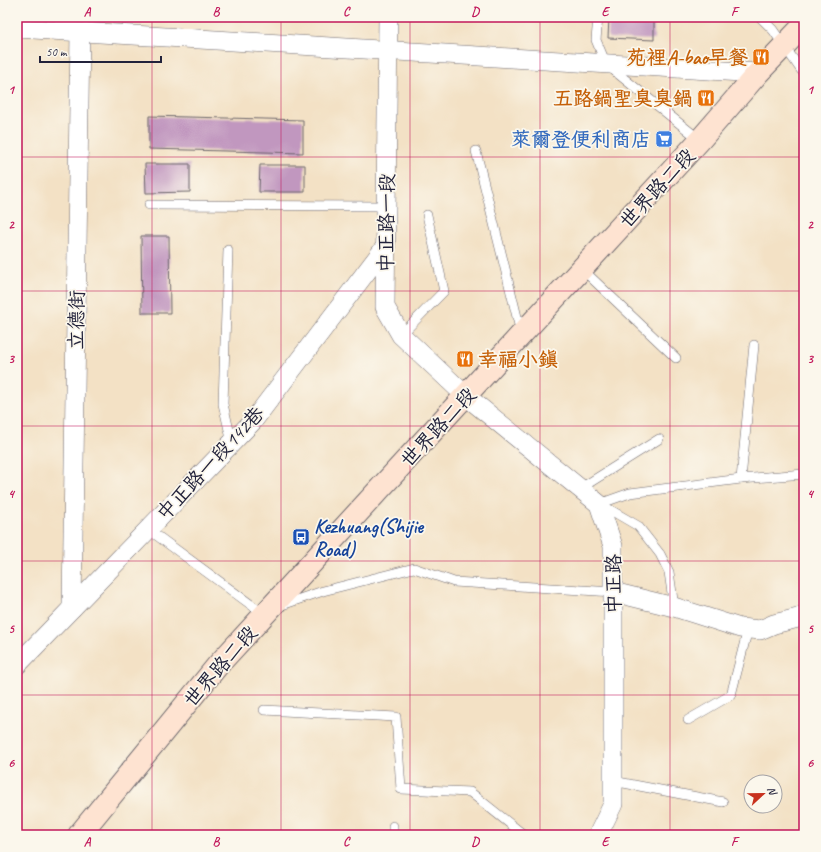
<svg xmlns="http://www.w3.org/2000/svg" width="821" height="852" font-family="Caveat,'LXGW WenKai TC',sans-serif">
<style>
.building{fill:#c197bf}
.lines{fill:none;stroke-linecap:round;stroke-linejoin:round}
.service-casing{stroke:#6b656b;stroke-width:10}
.minor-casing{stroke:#6b656b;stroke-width:20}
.secondary-casing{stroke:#6b656b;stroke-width:24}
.service{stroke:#fff;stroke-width:9}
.minor{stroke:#fff;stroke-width:19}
.secondary{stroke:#fee3d1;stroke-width:22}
.grid{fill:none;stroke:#c2185b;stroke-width:1;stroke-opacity:0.55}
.labels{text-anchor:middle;stroke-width:3.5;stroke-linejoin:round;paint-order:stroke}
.food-label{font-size:20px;font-weight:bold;fill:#c56008;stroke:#fbf7ec;text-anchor:end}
.shop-label{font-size:20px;font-weight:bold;fill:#366cbe;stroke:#fbf7ec;text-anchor:end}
.street-label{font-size:20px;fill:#22223b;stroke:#fbf7ec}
.transit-label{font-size:20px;font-weight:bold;fill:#164399;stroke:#fbf7ec;text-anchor:start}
.neatline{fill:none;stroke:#c2185b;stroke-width:1.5}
.grid-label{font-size:13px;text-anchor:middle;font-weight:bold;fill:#c2185b}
</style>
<rect width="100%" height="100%" fill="#fbf7ec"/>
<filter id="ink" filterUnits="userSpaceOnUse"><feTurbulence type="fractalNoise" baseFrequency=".025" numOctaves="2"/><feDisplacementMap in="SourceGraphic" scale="8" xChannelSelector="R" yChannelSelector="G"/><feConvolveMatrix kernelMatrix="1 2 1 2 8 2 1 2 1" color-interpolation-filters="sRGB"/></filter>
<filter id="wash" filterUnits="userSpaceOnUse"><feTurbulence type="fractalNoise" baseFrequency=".012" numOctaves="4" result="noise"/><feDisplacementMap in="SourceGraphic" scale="16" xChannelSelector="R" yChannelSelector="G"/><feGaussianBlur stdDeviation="0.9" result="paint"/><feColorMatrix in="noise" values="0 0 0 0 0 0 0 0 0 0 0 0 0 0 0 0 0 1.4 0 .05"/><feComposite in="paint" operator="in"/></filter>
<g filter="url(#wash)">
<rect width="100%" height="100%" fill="#f3e1c5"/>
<g id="blocks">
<g class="building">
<path d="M609,17h45v23l-46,-2z"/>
<path d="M149,116l154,4v33l-154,-4z"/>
<path d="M145,164h45v28l-44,1z"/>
<path d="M260,165h45v27h-46z"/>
<path d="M141,236h28l1,77h-28z"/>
</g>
</g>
</g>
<g filter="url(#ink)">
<use href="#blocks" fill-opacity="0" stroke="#6b656b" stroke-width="1"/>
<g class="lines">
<defs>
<g id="service">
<path d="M598,17l-2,23 10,24 94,76"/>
<path d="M760,17l13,13 28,40 3,1"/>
<path d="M476,151l45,182"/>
<path d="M149,205l237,1"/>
<path d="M228,250l-5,154 9,39"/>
<path d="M582,269l94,89"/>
<path d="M401,335l43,-44 -17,-76"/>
<path d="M741,479l13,-134"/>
<path d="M581,488l78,-49"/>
<path d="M599,504l31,-11 111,-14 63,-5"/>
<path d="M602,505l36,21 22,28 9,18 5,35"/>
<path d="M148,529l117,86"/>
<path d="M279,606l44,-15 91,-23 40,14 159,10"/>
<path d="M264,710l132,7 5,72 69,3 54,43"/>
<path d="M688,720l43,-25 17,-66"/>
<path d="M613,781l110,21"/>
<path d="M393,826v9"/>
</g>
<g id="minor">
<path d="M388,17l-3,290 16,28 65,61 133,108 14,42v258l-15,31"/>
<path d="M17,28l741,45"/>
<path d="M613,592l61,15 66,21 20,2 14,-6 24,-6 6,-3"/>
<path d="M72,608l8,-576"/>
<path d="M17,665l236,-244 133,-175"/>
</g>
<path id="secondary" d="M79,835l139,-170 482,-525 58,-67 46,-48"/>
</defs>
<use href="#service" class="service-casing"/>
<use href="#minor" class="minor-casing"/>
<use href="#secondary" class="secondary-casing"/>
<use href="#service" class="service"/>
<use href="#minor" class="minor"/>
<use href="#secondary" class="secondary"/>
</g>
</g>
<path class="grid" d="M152,17v818M281,17v818M410,17v818M540,17v818M670,17v818M17,157h787M17,291h787M17,426h787M17,561h787M17,695h787"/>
<defs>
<symbol id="restaurant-square" viewBox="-11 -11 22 22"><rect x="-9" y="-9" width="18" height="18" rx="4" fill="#e8710a" stroke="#fbf7ec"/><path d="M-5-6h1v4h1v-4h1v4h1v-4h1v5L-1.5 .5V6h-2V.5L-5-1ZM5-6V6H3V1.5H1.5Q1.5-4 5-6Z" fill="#fff"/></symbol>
<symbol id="supermarket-square" viewBox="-11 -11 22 22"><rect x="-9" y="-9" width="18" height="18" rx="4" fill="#3f7fe0" stroke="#fbf7ec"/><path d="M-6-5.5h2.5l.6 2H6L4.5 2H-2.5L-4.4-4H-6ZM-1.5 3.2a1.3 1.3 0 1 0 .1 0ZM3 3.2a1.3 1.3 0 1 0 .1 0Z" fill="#fff"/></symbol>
<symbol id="bus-square" viewBox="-11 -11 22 22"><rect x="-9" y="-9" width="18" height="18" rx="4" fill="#1a4fb4" stroke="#fbf7ec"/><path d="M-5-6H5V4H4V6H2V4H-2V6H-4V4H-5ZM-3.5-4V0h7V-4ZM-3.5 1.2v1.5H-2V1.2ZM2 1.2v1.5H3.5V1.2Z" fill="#fff"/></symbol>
</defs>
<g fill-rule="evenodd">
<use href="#restaurant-square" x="751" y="47" width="20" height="20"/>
<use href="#restaurant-square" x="696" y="88" width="20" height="20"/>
<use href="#supermarket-square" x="654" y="129" width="20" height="20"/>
<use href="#restaurant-square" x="455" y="349" width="20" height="20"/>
<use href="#bus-square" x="291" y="527" width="20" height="20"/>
</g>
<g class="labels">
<g class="food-label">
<text x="748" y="64">苑裡A-bao早餐</text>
<text x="693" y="105">五路鍋聖臭臭鍋</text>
<text x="478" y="366" text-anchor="start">幸福小鎮</text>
</g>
<g class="shop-label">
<text x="651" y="146">萊爾登便利商店</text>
</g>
<g class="street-label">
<text transform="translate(657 188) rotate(-47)" y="7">世界路二段</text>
<text transform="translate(386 223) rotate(-89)" y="7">中正路一段</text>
<text transform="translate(76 320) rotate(-89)" y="7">立德街</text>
<text transform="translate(438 427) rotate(-47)" y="7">世界路二段</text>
<text transform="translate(210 463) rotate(-47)" y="7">中正路一段142巷</text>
<text transform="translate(613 584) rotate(-90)" y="7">中正路</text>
<text transform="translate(220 666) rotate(-49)" y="7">世界路二段</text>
</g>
<g class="transit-label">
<text x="314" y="533">Kezhuang(Shijie<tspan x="314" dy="23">Road)</tspan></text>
</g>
</g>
<rect width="821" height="852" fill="none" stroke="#fbf7ec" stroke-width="44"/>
<g transform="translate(763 794) rotate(68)"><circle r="19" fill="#fbf7ec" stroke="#a4a2a5"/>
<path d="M0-3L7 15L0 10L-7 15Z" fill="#c8321e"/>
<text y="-6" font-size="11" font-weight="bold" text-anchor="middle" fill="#22223b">N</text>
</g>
<path d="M40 56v6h121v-6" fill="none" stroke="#22223b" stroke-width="2"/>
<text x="46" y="56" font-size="12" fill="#22223b" stroke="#fbf7ec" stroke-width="3" paint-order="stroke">50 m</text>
<rect x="22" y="22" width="777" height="808" class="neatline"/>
<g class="grid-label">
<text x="87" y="16">A</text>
<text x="216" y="16">B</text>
<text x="346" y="16">C</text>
<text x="475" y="16">D</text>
<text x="605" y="16">E</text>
<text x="734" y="16">F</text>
<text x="11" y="94">1</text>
<text x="810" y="94">1</text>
<text x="11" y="229">2</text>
<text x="810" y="229">2</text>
<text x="11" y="363">3</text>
<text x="810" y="363">3</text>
<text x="11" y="498">4</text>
<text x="810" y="498">4</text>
<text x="11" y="633">5</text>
<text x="810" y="633">5</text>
<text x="11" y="767">6</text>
<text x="810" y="767">6</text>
<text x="87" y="846">A</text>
<text x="216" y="846">B</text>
<text x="346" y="846">C</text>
<text x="475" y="846">D</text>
<text x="605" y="846">E</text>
<text x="734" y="846">F</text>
</g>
</svg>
